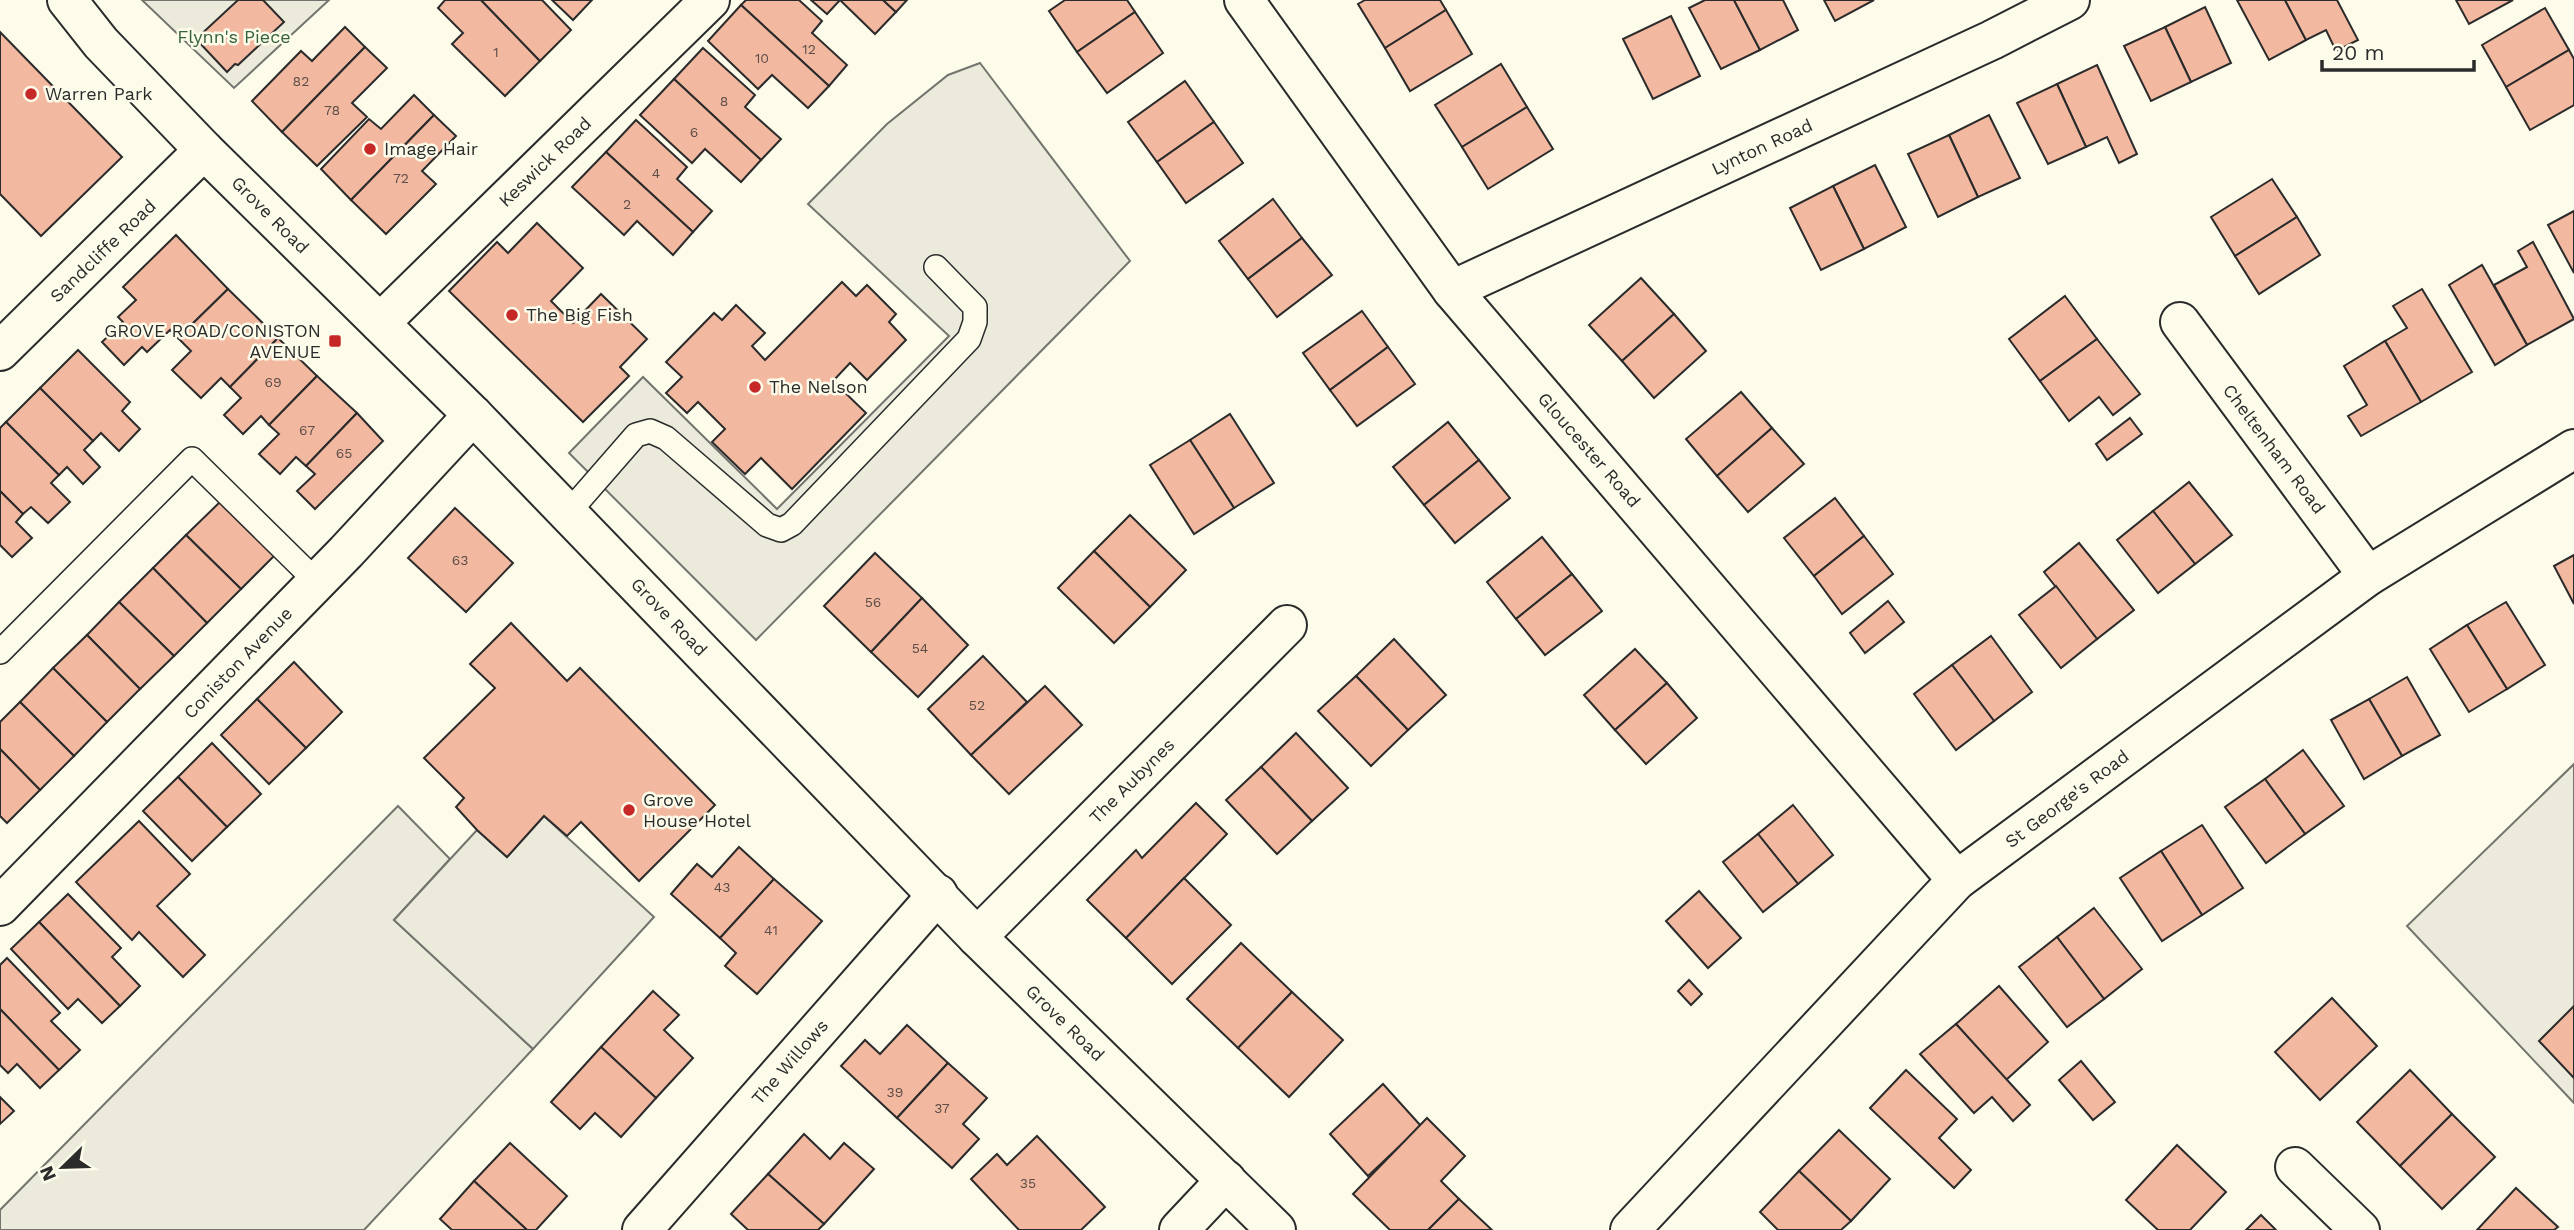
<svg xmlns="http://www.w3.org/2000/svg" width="2574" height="1230" font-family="'Work Sans',sans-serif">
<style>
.green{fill:#ecebdb;stroke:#74746e;stroke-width:2}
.parking{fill:#eceadb;stroke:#74746e;stroke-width:2}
.building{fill:#f2b8a0;stroke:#2b2b2b;stroke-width:2}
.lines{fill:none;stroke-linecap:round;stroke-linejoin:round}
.lane-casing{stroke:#2b2b2b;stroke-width:26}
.street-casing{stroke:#2b2b2b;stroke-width:42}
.secondary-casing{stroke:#2b2b2b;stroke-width:42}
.lane{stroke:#fdfbea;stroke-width:23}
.street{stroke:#fdfbea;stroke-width:38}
.secondary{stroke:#fdfbea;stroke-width:38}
.poi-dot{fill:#c62828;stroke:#fdfbea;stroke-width:2.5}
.labels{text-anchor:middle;stroke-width:5;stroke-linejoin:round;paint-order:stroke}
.number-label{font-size:14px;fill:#5d4e48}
.park-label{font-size:18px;fill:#34623c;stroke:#fdfbea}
.poi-label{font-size:18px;fill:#2b2b2b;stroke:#fdfbea;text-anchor:start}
.street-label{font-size:18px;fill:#2b2b2b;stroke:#fdfbea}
</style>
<rect width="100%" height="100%" fill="#fdfbea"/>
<g class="green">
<path d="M142,0h187l-95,88z"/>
<path d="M2574,764v339l-167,-177z"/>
<path d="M398,806l52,53 -56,61 139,129 -169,181h-364v-20z"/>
</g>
<g class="parking">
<path d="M980,63l150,198 -374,379 -187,-187 74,-76 134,132 172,-173 -141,-132 79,-80 61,-49z"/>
<path d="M544,816l110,101 -121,132 -139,-129 83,-90 30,27z"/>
</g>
<g class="building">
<path d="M238,0h25l21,22 -46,43 -3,-1 -8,8 -31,-33z"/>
<path d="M445,0h36l59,61 -35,35 -53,-52 11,-11 -25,-25z"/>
<path d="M481,0h61l29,30 -31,31z"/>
<path d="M552,0h40l-19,20z"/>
<path d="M746,0h53l23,21 -10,12 35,32 -18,21 -88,-81z"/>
<path d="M811,0h72l13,12 -21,22 -35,-34 -13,14z"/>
<path d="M883,0h24l-11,12z"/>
<path d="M1065,0h62l8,12 -58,40 -28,-41z"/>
<path d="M1365,0h75l6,10 -61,38 -27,-44z"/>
<path d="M1705,0h29l26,50 -39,19 -32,-61z"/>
<path d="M1734,0h49l15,30 -38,20z"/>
<path d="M1824,0h50l-39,21z"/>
<path d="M2237,0h48l21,40 -37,20z"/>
<path d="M2285,0h52l21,40 -22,11 -10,-21 -20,10z"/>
<path d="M2456,0h57l-44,24z"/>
<path d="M741,5l88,81 -21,22 -36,-33 -14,14 -50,-48z"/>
<path d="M2205,7l26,56 -40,19 -26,-55z"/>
<path d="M2545,8l24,42 -63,37 -24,-42z"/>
<path d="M1446,10l26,44 -62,37 -25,-43z"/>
<path d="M1135,12l28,41 -56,40 -30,-41z"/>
<path d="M1671,16l29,60 -47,23 -30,-60z"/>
<path d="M345,27l20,20 -83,85 -30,-31 49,-50 11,10z"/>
<path d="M2165,27l26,55 -40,19 -27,-55z"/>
<path d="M0,32l122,125 -81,79 -41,-42z"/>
<path d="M365,47l22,21 -35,35 15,14 -50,49 -35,-34z"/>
<path d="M703,48l52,47 -10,12 36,32 -20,21 -87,-81z"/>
<path d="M2569,50l5,9v46l-44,25 -24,-43z"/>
<path d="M1501,64l26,43 -65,40 -27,-42z"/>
<path d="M2097,65l40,89 -18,9 -12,-26 -21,10 -29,-63z"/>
<path d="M674,79l87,81 -20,22 -36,-33 -13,14 -52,-48z"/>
<path d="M1185,81l29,41 -57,40 -29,-40z"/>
<path d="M2057,84l29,63 -38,17 -31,-61z"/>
<path d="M414,95l20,20 -83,85 -30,-31 48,-50 12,10z"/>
<path d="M1527,107l26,42 -65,40 -26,-42z"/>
<path d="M434,115l22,21 -34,35 14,13 -50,50 -35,-34z"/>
<path d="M1989,115l31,63 -42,19 -29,-62z"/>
<path d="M636,120l51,47 -10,12 35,32 -19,21 -87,-80z"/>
<path d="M1214,122l29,41 -57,40 -29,-41z"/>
<path d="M1949,135l29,62 -40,20 -30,-63z"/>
<path d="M606,152l87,80 -20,23 -36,-34 -13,14 -52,-48z"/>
<path d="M1875,165l31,62 -42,22 -31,-63z"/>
<path d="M2272,179l25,38 -62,39 -24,-39z"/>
<path d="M1833,186l31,63 -43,21 -31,-62z"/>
<path d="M1273,199l29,39 -54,41 -29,-38z"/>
<path d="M2574,211v62l-26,-48z"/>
<path d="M2297,217l23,38 -61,39 -24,-38z"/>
<path d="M537,223l46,45 -32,33 22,22 28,-29 46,45 -27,28 9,9 -46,46 -134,-131 48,-49 11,11z"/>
<path d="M176,235l52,54 -50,49 -8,-8 -23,22 -5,-5 -18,18 -22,-23 21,-20 -5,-5 18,-17 -13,-13z"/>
<path d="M1302,238l30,37 -55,42 -29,-38z"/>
<path d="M2533,242l41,77 -47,26 -33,-60 33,-18 -9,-16z"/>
<path d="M2482,265l45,80 -32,20 -46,-80z"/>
<path d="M1641,278l33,36 -52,47 -33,-36z"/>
<path d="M842,282l14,14 11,-11 29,29 -7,8 17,18 -39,40 -17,-17 -17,18 33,32 -74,76 -31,-31 -16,16 -33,-32 13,-13 -27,-27 -11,11 -21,-20 16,-16 -16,-15 48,-49 8,7 14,-15 29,28 -13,13 13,14z"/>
<path d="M228,289l50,49 -48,49 -9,-9 -20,20 -29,-28 19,-19 -13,-13z"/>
<path d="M2422,289l50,83 -51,30 -36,-61 22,-13 -14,-22z"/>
<path d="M2065,296l32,43 -57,42 -31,-42z"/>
<path d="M1362,311l26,36 -58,43 -27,-37z"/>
<path d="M1674,314l32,37 -52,47 -32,-37z"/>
<path d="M278,338l39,38 -48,49 -8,-9 -18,18 -19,-19 17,-17 -11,-11z"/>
<path d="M2097,339l43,55 -27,21 -14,-18 -30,24 -29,-40z"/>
<path d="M2385,341l36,61 -60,34 -13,-20 19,-11 -23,-39z"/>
<path d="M1388,347l27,37 -58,42 -27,-36z"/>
<path d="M78,350l52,52 -8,9 18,18 -21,22 -18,-18 -8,8 -53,-53z"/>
<path d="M317,376l40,37 -51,53 -10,-9 -16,17 -21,-20 20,-20 -10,-9z"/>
<path d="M40,388l53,53 -9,9 16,17 -17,17 -16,-17 -8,8 -53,-53z"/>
<path d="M1741,392l31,36 -55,48 -31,-37z"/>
<path d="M357,413l26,28 -68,68 -18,-18 18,-17 -9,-8z"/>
<path d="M1230,414l44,69 -40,25 -44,-68z"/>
<path d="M2130,418l12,16 -35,26 -11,-16z"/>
<path d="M6,422l53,53 -8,8 19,19 -22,21 -17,-16 -8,7 -23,-23v-63z"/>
<path d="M1448,422l31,38 -55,45 -31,-38z"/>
<path d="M1772,428l32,36 -56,48 -31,-36z"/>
<path d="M1190,440l44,68 -40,26 -44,-69z"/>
<path d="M1479,460l31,38 -55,45 -31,-38z"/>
<path d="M2189,482l43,53 -37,29 -42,-53z"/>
<path d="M0,491l23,23 -7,8 16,16 -20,19 -12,-12z"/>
<path d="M1835,498l29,38 -50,40 -30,-38z"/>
<path d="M220,502l54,54 -33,33 -55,-54z"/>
<path d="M455,508l58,55 -47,49 -58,-54z"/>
<path d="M2153,511l42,53 -37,29 -41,-53z"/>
<path d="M1130,515l56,55 -36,37 -56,-56z"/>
<path d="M186,535l55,54 -34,34 -54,-55z"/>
<path d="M1864,536l29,38 -51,40 -28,-38z"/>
<path d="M1542,537l30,37 -56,45 -29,-37z"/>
<path d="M2079,543l55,67 -37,29 -53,-67z"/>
<path d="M1094,551l56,56 -36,36 -56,-55z"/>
<path d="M875,553l47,45 -51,54 -47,-46z"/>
<path d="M2574,555v49l-20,-38z"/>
<path d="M153,568l54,55 -33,33 -55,-54z"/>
<path d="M1572,574l30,37 -57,44 -29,-36z"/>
<path d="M2056,586l41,53 -36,29 -42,-53z"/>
<path d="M922,598l46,47 -50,52 -47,-45z"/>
<path d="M1888,601l16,21 -39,31 -15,-20z"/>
<path d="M119,602l55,54 -34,33 -53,-54z"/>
<path d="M2506,602l39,63 -38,24 -40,-64z"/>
<path d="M511,623l56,58 13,-13 135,137 -76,76 -58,-59 -14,14 -23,-20 -37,41 -30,-27 -21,-23 8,-9 -40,-40 71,-70 -25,-24z"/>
<path d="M2467,625l40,64 -38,23 -39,-63z"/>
<path d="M87,635l53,54 -33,33 -54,-54z"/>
<path d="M1991,636l41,56 -38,29 -42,-56z"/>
<path d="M1394,639l52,56 -38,35 -52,-54z"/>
<path d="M1635,649l32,34 -52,47 -31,-35z"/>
<path d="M983,656l44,46 -56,53 -43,-46z"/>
<path d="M294,662l48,50 -36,36 -49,-49z"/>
<path d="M1952,665l42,56 -38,29 -42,-56z"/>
<path d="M53,668l54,54 -33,34 -54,-54z"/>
<path d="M1356,676l52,54 -37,36 -53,-55z"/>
<path d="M2407,677l33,58 -38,21 -33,-57z"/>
<path d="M1667,683l30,35 -51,46 -31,-34z"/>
<path d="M1045,686l37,39 -73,69 -38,-39z"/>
<path d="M257,699l49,49 -37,36 -48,-49z"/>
<path d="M2369,699l33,57 -38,23 -33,-59z"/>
<path d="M20,702l54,54 -34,34 -40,-41v-27z"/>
<path d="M1296,733l52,55 -36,33 -51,-54z"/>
<path d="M212,743l49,51 -34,33 -49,-50z"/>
<path d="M0,749l40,41 -33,33 -7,-7z"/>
<path d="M2303,750l41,56 -39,28 -40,-55z"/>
<path d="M1261,767l51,54 -35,33 -51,-54z"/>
<path d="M178,777l49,50 -35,34 -49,-50z"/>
<path d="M2265,779l40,55 -39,29 -41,-56z"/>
<path d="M1196,803l31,31 -101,104 -39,-38 49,-50 6,8z"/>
<path d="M1793,805l40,50 -35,29 -40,-50z"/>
<path d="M139,821l51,53 -33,32 48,49 -22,22 -44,-45 -7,8 -56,-58z"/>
<path d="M2202,825l41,63 -41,27 -41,-64z"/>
<path d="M1758,834l40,50 -35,28 -40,-50z"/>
<path d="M739,847l35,32 -54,59 -49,-44 26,-30 15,13z"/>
<path d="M2161,851l41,64 -40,26 -42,-63z"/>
<path d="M1184,878l47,47 -59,59 -46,-46z"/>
<path d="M774,879l48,42 -65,73 -32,-28 11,-13 -16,-15z"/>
<path d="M1699,891l42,47 -33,30 -42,-47z"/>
<path d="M68,894l53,54 -9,9 28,29 -20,20 -81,-84z"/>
<path d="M2094,908l48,61 -38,30 -47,-62z"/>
<path d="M39,922l81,84 -18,17 -24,-24 -10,10 -57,-60z"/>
<path d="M2057,937l47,62 -37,28 -48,-60z"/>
<path d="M1241,943l51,49 -54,56 -51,-49z"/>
<path d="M7,958l53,55 -9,8 29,29 -21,20 -59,-61v-44z"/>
<path d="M1689,980l13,14 -11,11 -13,-14z"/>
<path d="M1999,986l49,56 -42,38 -50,-56z"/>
<path d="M653,991l26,24 -15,15 29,28 -37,40 -55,-51z"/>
<path d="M1292,992l51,48 -54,57 -51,-49z"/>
<path d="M2332,998l45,48 -57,54 -45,-48z"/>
<path d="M2574,1006v72l-35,-37z"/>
<path d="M0,1009l59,61 -19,18 -23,-24 -9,9 -8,-8z"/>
<path d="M1956,1024l74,81 -17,16 -21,-24 -18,16 -54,-59z"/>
<path d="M907,1025l41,38 -51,55 -56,-52 24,-26 15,14z"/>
<path d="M601,1047l55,51 -35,39 -26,-24 -15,16 -29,-27z"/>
<path d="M2081,1061l34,41 -22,18 -34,-40z"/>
<path d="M948,1063l39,35 -24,26 16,15 -27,29 -55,-50z"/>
<path d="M1906,1070l51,49 -18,19 32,32 -17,18 -84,-80z"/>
<path d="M2410,1070l42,44 -52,52 -43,-44z"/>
<path d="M1383,1084l38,42 -53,50 -38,-42z"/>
<path d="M0,1097l14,14 -14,13z"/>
<path d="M2452,1114l43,43 -53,52 -42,-43z"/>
<path d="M1427,1118l38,38 -24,25 18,18 -31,31h-38l-37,-36z"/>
<path d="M1839,1130l51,49 -39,42 -52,-50z"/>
<path d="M804,1134l26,25 14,-16 30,26 -50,55 -56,-50z"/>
<path d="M1037,1136l68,71 -24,23h-62l-48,-51 26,-25 10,11z"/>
<path d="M510,1143l57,53 -31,34h-9l-53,-49z"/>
<path d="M2177,1145l49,47 -36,38h-32l-32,-30z"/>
<path d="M1799,1171l52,50 -10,9h-63l-18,-18z"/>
<path d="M768,1174l56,50 -6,6h-70l-17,-16z"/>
<path d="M474,1181l53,49h-75l-12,-11z"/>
<path d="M2516,1188l42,39 -4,3h-77z"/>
<path d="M1459,1199l33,31h-64z"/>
<path d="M2261,1215l15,15h-30z"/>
</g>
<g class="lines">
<defs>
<g id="lane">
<path d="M568,513l68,-78 14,-4 16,7 101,87 14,5 11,-6 177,-185 6,-17v-15l-39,-40"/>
<path d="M0,652l192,-193 125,123"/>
</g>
<g id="street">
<path d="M1244,0l208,290 505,590"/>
<path d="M1452,290l540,-250 78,-40"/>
<path d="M2180,322l188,254"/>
<path d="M380,323l330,-323"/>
<path d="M0,351l204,-201"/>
<path d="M0,906l346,-354 127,-137"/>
<path d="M977,937l310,-312"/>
<path d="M2295,1167l65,63"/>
<path d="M642,1230l296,-336"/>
<path d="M1179,1230l47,-50"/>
</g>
<g id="secondary">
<path d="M67,0l34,43 103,107 269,265 504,522 299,293"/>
<path d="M1630,1230l327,-350 411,-304 206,-127"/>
</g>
</defs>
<use href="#lane" class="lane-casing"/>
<use href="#street" class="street-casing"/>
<use href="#secondary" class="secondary-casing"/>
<use href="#lane" class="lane"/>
<use href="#street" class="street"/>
<use href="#secondary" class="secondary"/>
</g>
<g class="poi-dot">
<circle cx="31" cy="94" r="7"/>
<circle cx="370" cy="149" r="7"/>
<circle cx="512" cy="315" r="7"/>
<rect x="328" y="334" width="14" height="14" rx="3.5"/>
<circle cx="755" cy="387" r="7"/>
<circle cx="629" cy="810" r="7"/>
</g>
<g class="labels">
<g class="number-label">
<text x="809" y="54">12</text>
<text x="496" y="57">1</text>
<text x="762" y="63">10</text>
<text x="301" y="86">82</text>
<text x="724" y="106">8</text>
<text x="332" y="115">78</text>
<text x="694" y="137">6</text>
<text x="656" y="178">4</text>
<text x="401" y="183">72</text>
<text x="627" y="209">2</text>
<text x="273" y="387">69</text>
<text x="307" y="435">67</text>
<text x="344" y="458">65</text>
<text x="460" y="565">63</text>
<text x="873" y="607">56</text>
<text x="920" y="653">54</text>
<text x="977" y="710">52</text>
<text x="722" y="892">43</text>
<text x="771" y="935">41</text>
<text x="895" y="1097">39</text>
<text x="942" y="1113">37</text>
<text x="1028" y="1188">35</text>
</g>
<g class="park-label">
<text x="234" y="43">Flynn's Piece</text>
</g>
<g class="poi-label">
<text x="45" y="100">Warren Park</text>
<text x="384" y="155">Image Hair</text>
<text x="526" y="321">The Big Fish</text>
<text x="321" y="337" text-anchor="end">GROVE ROAD/CONISTON<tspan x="321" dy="21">AVENUE</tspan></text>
<text x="769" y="393">The Nelson</text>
<text x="643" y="806">Grove<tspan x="643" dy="21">House Hotel</tspan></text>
</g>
<g class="street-label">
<text transform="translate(1762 147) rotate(-25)" y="6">Lynton Road</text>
<text transform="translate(545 162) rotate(-44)" y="6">Keswick Road</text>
<text transform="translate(270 215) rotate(45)" y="6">Grove Road</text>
<text transform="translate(103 251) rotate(-44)" y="6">Sandcliffe Road</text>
<text transform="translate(2274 449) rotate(53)" y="6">Cheltenham Road</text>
<text transform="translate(1589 450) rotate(49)" y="6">Gloucester Road</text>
<text transform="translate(669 617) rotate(46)" y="6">Grove Road</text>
<text transform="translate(238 663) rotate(-46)" y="6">Coniston Avenue</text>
<text transform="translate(1132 781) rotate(-45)" y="6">The Aubynes</text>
<text transform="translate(2067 799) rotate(-37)" y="6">St George's Road</text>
<text transform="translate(1065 1023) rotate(44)" y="6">Grove Road</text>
<text transform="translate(790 1062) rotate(-49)" y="6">The Willows</text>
</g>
</g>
<g transform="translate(63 1167) rotate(247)" stroke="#fdfbea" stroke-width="5" paint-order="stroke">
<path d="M0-5L12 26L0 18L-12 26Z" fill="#2b2b2b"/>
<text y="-10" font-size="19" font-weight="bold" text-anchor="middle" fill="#2b2b2b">N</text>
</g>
<path d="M2322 60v10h152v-10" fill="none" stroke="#2b2b2b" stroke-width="3.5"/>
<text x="2332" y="60" font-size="21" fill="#2b2b2b" stroke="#fdfbea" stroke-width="5" paint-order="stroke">20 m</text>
</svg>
